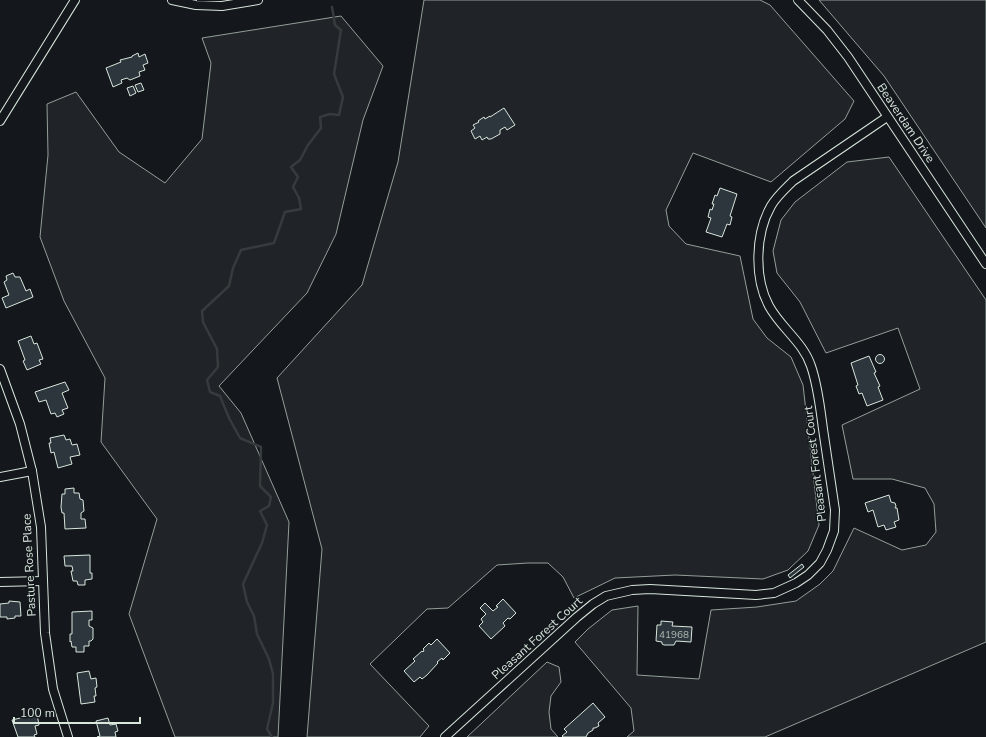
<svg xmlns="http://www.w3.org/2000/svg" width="986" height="737" font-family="'Nunito Sans',sans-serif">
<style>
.green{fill:#202428;stroke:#939e99}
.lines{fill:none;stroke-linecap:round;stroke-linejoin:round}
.stream{stroke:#363b3e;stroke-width:2.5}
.building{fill:#2c363c;stroke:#d8e6dc}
.minor-casing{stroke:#d8e6dc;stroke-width:10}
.minor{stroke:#14181c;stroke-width:8}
.labels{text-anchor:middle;stroke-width:3;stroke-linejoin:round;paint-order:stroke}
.number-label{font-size:10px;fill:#adbab4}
.street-label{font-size:12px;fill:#d8e6dc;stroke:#14181c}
</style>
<rect width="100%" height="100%" fill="#14181c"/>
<g class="green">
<path d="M424,0h336l10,5 84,96 -9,18 -74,63 -78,-29 -27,57 3,16 17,18 54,12 13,63 14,19 24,19 12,28 16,140 -11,26 -20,19 -25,9 -88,-4 -60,3 -41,20 -11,-21 -15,-14h-20l-31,2 -49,43 -21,1 -57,55 59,62 -9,11h-113l15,-188 -45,-171 85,-93 36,-123z"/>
<path d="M819,0h167v228l-102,-152z"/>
<path d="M341,16l42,50 -20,54 -27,114 -29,59 -88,93 22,27 48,109 -11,215h-103l-46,-123 28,-95 -56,-77 4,-64 -41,-77 -24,-64 8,-82 -1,-51 29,-12 43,60 46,31 37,-44 9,-76 -9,-25z"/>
<path d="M889,157l97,143v342l-221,95h-138l7,-6 -3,-23 -56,-66 13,-13 24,-19 26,-4 -1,69 62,4 12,-69 46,-3 39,-6 24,-17 13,-13 21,-43 48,22 24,-5 10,-13 -2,-28 -9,-16 -33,-9h-39l-11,-54 78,-36 -22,-61 -72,25 -26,-51 -23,-29 -4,-22 8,-31 14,-18 52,-40z"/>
<path d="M547,662l12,5 2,15 -10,14 -2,16 2,17 7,8h-91z"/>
</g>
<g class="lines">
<path class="stream" d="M272,737l-5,-8 6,-26v-29l-4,-15 -12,-25 -3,-18 -7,-14 -4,-18 19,-41 5,-18 -7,-14 9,-5 2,-9 -11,-11 1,-39 -21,-9 -11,-20 -9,-22 -10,-4 -3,-12 11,-13 -1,-18 -14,-27 -1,-11 27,-25 4,-18 8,-18 33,-7 11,-31 16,-3 -2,-11 -6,-11 5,-10 -7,-10 9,-7 8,-15 13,-17 -1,-11 10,-3 9,1 4,-18 -9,-23 7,-44 -6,-5 -3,-18"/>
</g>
<g class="building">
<path d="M138,53l1,4 6,-3 3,9 -5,2 2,5 -6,2 1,4 -10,4 -3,-2 -6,2 1,3 -9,4 -7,-19 15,-6 -1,-2 12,-3v-1z"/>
<path d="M141,83l3,7 -6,2 -3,-7z"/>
<path d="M133,86l3,7 -6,3 -3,-8z"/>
<path d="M504,108l11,17 -8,5 -2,-3 -5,3v4l-9,5h-3l-1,-2 -5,3 -2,-4 -5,3 -4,-8 4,-3 -2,-3 6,-3 -1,-1 6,-4 1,2 5,-3v1z"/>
<path d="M720,188l17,6 -7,22 2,1 -2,8 -3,-1 -5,13 -16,-5 5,-14 -3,-1 2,-8 2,1 2,-6h-2l3,-9 2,1z"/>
<path d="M13,273l2,4h5l6,14 4,-2 3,8 -27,11 -4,-10 7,-3 -5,-13 3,-2 -1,-4z"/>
<path d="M31,336l3,8 3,-1 6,16 -4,1 2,4 -14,6 -4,-9 2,-1 -7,-19z"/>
<circle cx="880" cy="359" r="4.5"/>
<path d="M869,356l7,16 -2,1 6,13 -2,1 5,13 -16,6 -5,-13 -3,1 -3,-8 2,-1 -7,-22z"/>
<path d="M65,382l4,8 -7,3 6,15 -6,2 2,4 -7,3 -2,-4 -4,1 -5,-14 -7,2 -4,-10z"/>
<path d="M64,435l2,5 4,-1 2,6 5,-1 3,11 -10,2 2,7 -14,4 -4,-16 -3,1 -2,-10h2l-1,-5z"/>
<path d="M74,488v5h5l1,6 3,1 1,11 -3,2v6h4l1,9 -21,1 -1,-16h-2l-1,-6 1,-13h3v-5z"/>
<path d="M889,495l2,7 4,1 1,3 -1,2h2l2,12 -5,2 2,5 -10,3 -2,-5 -6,2 -5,-17 -5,2 -3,-9z"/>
<path d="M90,555v18h2v6l-7,1v5h-7l-1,-4h-4l-2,-10h2l-1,-5h-7l-1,-10z"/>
<path d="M802,564l2,3 -14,11 -2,-3z"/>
<path d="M503,599l13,14 -6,6 -2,-1 -5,5 2,3 -14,13 -12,-13 4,-4 -2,-3 5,-5 -6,-6 5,-5 8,8 5,-4 -2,-1z"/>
<path d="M9,601l11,1 1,14h-6v2l-8,1v-2h-7v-13l9,-1z"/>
<path d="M92,611v9h-3v6l4,2v11l-2,2h-2v5h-5v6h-8v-5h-4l-1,-6 -1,1v-8h2v-22z"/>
<path d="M661,621l12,1 -1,4 20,1 -1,15 -15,-1 -2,4h-10l-2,-1v-2l-6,-1 1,-16h4z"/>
<path d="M437,639l13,14 -7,7 -1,-2 -5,4 1,1 -11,12 -5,4 -2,-2 -6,5 -10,-11 11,-10 -2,-2 9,-8 1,1 1,-2 -1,-1 6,-6 2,2z"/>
<path d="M89,671l2,8 5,-1 1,9 -2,1 1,8h-2l1,6 -14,2 -4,-31z"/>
<path d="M593,703l12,14 -7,6 1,3 -4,2h-2v2l-5,3 -2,4h-23l-1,-1 5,-4 -3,-3z"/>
<path d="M37,714l2,11 -4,1 2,8 -3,1 1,2h-17l-6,-17z"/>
<path d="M108,718l2,7 6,-1 2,7 -3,1 1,5h-19l3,-1 -4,-15z"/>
</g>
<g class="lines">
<defs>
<g id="minor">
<path d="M172,0l24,5 26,1 36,-6"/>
<path d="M798,0l29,30 21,27 138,207"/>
<path d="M0,121l75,-121"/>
<path d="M0,369l20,55 12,47 9,56 4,106 8,56 15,48"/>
<path d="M0,477l32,-6"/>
<path d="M0,582l43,-1"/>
<path d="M445,737l132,-120 16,-13 13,-8 26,-6 18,-1 106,6 18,-2 22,-10 12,-8 12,-12 7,-13 7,-19 1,-21c-4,-27 -8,-54 -12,-81 -3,-22 -5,-43 -12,-63 -8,-24 -30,-38 -42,-60 -15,-28 -14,-72 2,-100 5,-9 14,-17 22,-25l94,-64"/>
</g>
</defs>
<use href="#minor" class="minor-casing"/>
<use href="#minor" class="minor"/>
</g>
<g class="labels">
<g class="number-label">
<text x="674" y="638">41968</text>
</g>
<g class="street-label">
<text transform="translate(906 123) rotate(56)" y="4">Beaverdam Drive</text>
<text transform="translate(815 464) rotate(-97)" y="4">Pleasant Forest Court</text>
<text transform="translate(29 565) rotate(-93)" y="4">Pasture Rose Place</text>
<text transform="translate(537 638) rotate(-42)" y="4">Pleasant Forest Court</text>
</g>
</g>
<path d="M14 717v6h126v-6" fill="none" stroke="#d8e6dc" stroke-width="2"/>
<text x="20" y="717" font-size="12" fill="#d8e6dc" stroke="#14181c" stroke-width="3" paint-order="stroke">100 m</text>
</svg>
